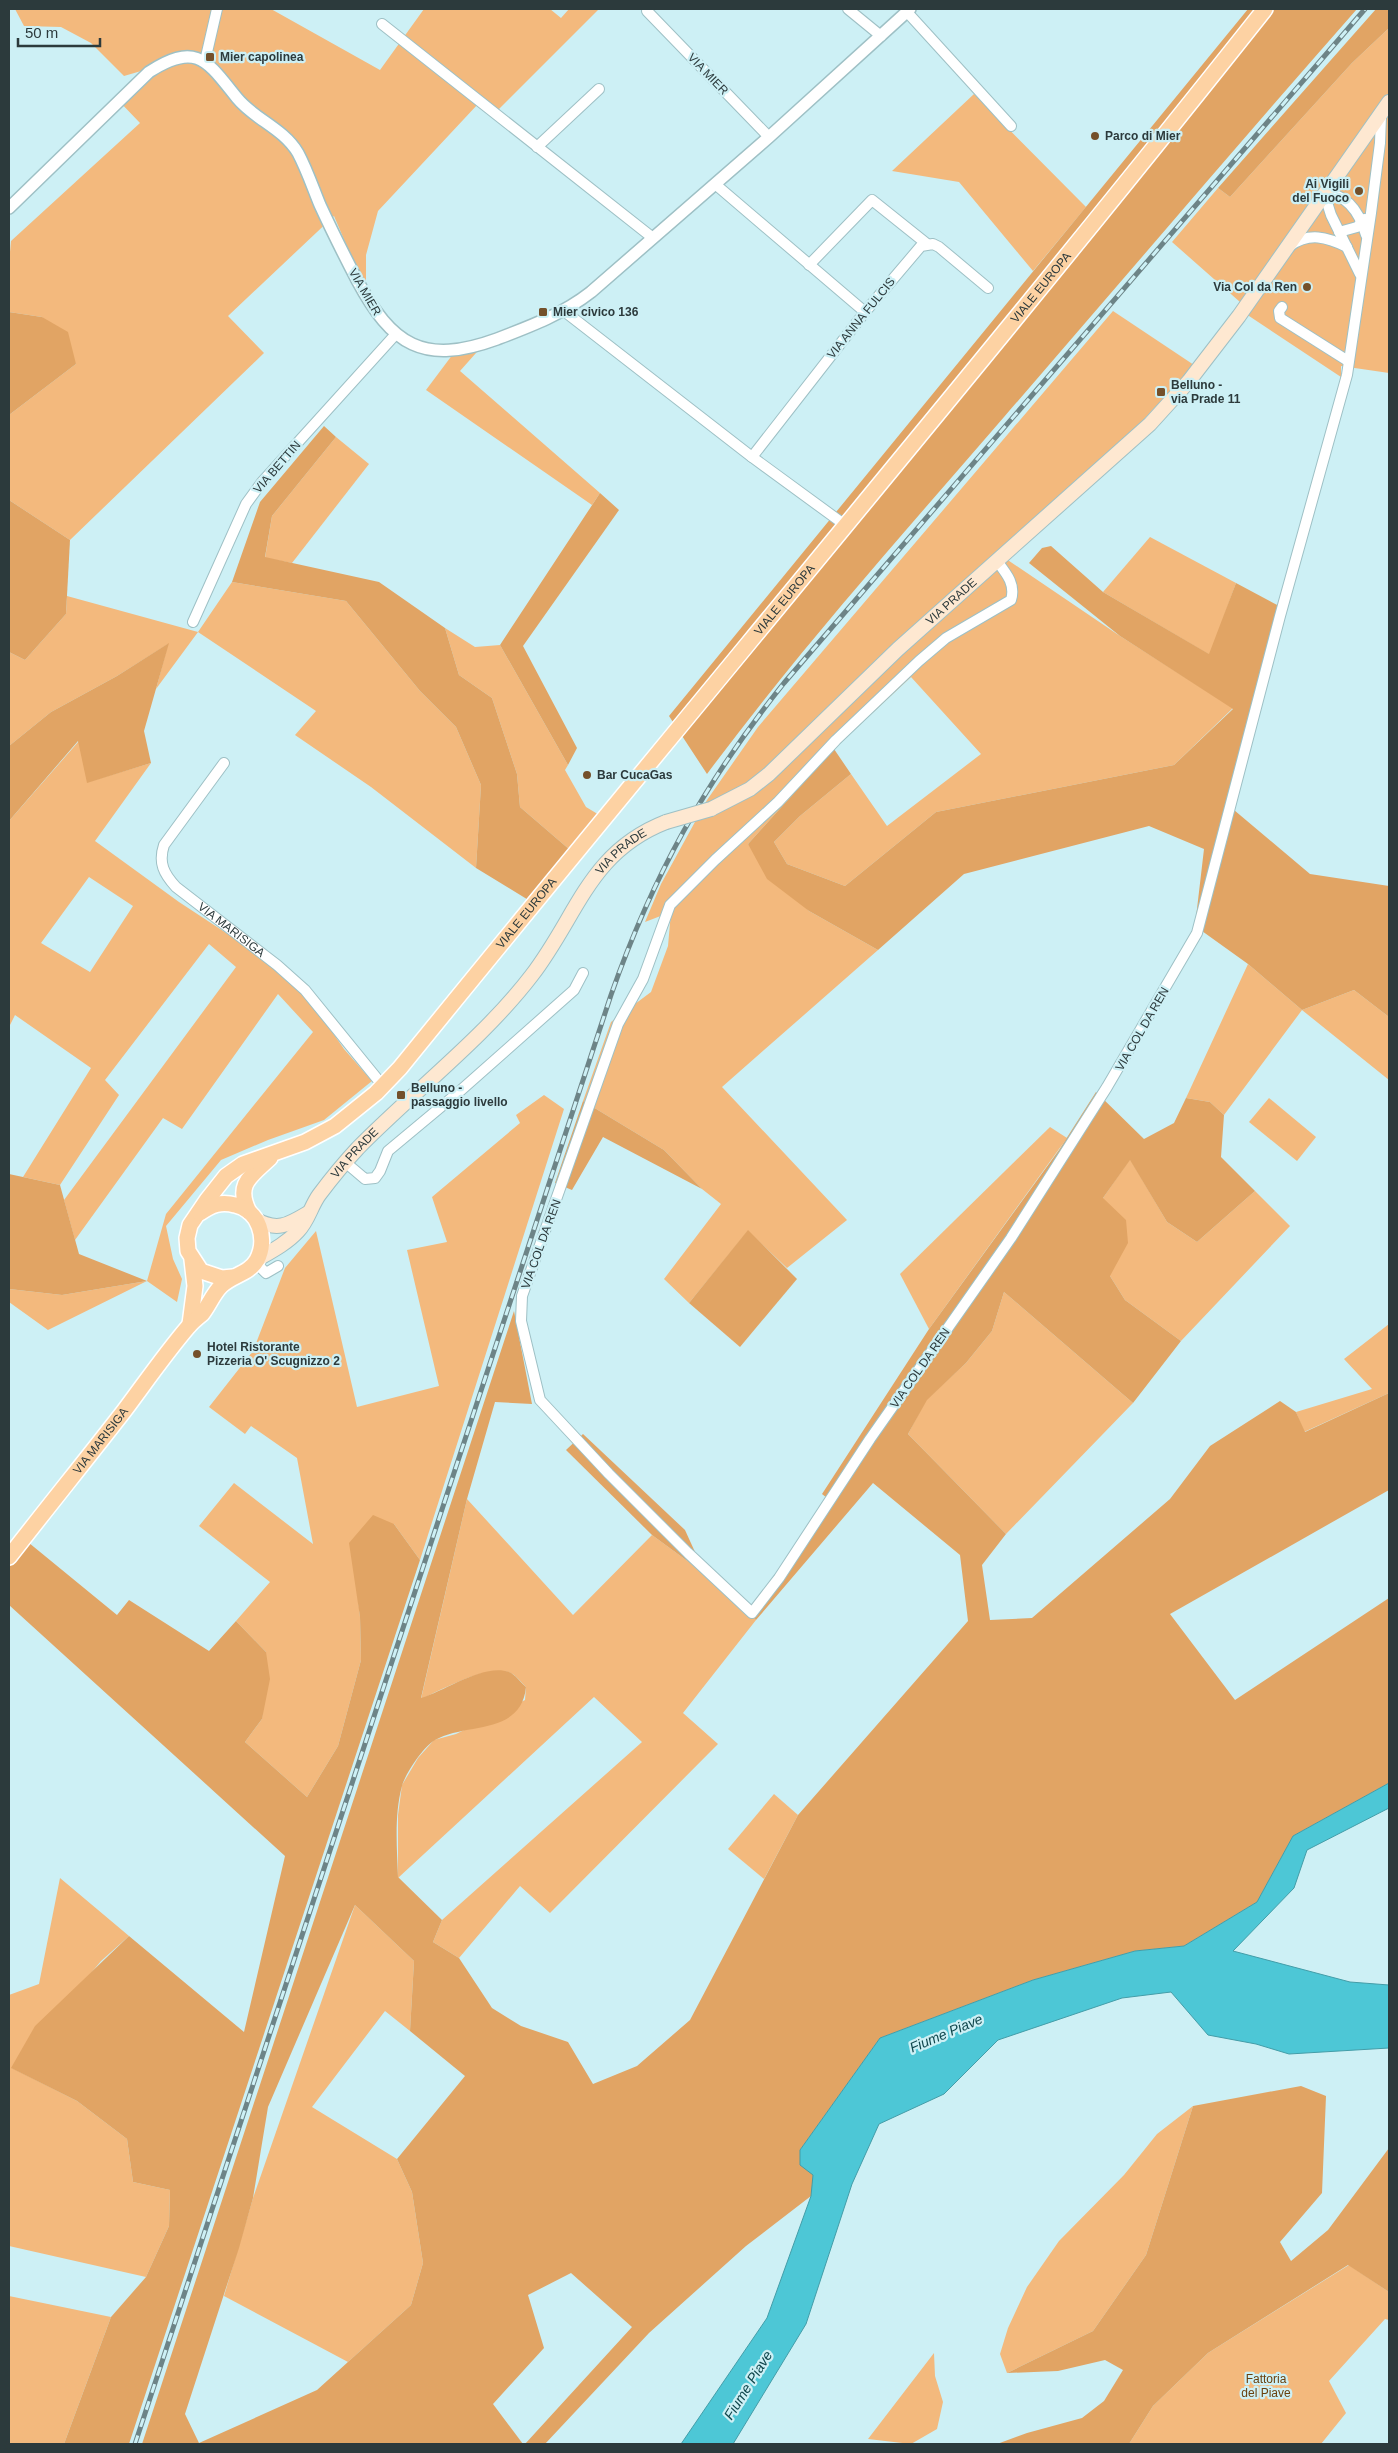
<svg xmlns="http://www.w3.org/2000/svg" width="1398" height="2453" font-family="Arial,sans-serif">
<style>
.green{fill:#f3b97d;fill-rule:evenodd}
.forest{fill:#e1a464;fill-rule:evenodd}
.water{fill:#4dc7d6;stroke:#439da8}
.lines{fill:none;stroke-linecap:round;stroke-linejoin:round}
.minor-casing{stroke:#9ec0c5;stroke-width:12}
.tertiary-casing{stroke:#9ec0c5;stroke-width:14}
.secondary-casing{stroke:#9ec0c5;stroke-width:16}
.primary-casing{stroke:#fff;stroke-width:18}
.minor{stroke:#fff;stroke-width:10}
.tertiary{stroke:#fff;stroke-width:11}
.secondary{stroke:#fee8d1;stroke-width:14}
.primary{stroke:#fdd2a3;stroke-width:15}
.rail-casing{stroke:#6d8487;stroke-width:5}
.rail{stroke:#cdf0f5;stroke-width:3;stroke-dasharray:9;stroke-linecap:butt}
.secondary-bridge-casing{stroke:#9ec0c5;stroke-width:16;stroke-linecap:butt}
.secondary-bridge{stroke:#fee8d1;stroke-width:14}
.poi-dot{fill:#74502a;stroke:#cdf0f5;stroke-width:2}
.labels{text-anchor:middle;stroke-width:4.5;stroke-linejoin:round;paint-order:stroke}
.poi-label{font-size:12px;font-weight:bold;fill:#2c3a3c;stroke:#cdf0f5;text-anchor:start}
.street-label{font-size:12px;fill:#2c3a3c;stroke:#cdf0f5}
.park-label{font-size:12px;fill:#69410f;stroke:#cdf0f5}
.water-label{font-size:14px;font-style:italic;fill:#0f464c;stroke:#cdf0f5}
</style>
<rect width="100%" height="100%" fill="#cdf0f5"/>
<g class="green">
<path d="M15,9h256l109,61 44,-61h126l11,9 8,-9h30l-106,106 -15,-11 -100,107 -12,44v36l-32,-75 -106,100 36,37 -194,187 -61,-40v-85l67,-51 -34,-47 -33,-5v-49l2,-22 129,-118 -23,-24 31,-30 -24,7 -33,-33 -30,-16 -37,-1z"/>
<path d="M1389,28v345l-48,-7v11l-104,-69 3,-6 -68,-60 46,-54 12,9 122,-134z"/>
<path d="M974,94l112,113 -53,64 -74,-89 -67,-11z"/>
<path d="M1113,311l81,54 -61,66 -137,121 124,84 113,72 -59,57 -238,47 -91,74 -58,-22 -13,-22 26,-26 51,-42 36,52 94,-72 -70,-77 -77,72 -86,95 61,67 69,39 -156,137 125,133 -60,48 -39,-37 -59,72 -25,-24 57,-75 -19,-15 -38,-39 -81,-49 28,-79 40,-30 17,-46 3,-34 -26,10 16,-38 46,-84 51,-73z"/>
<path d="M492,335l-32,36 140,122 -8,12 -166,-115 27,-36z"/>
<path d="M336,437l33,27 -77,99 -27,-5 7,-42z"/>
<path d="M1150,537l86,46 -26,72 -107,-63z"/>
<path d="M232,582l114,19 74,90 36,36 25,58 -5,83 -105,-81 -76,-52 21,-24 -118,-79 -42,57 12,-45 -51,32 -66,36 -42,34v-94l16,8 41,-46 1,-18 131,36z"/>
<path d="M445,628l30,19 25,-2 68,120 -3,5 21,37 15,9 -31,34 -50,-43 -3,-33 -25,-76 -33,-23z"/>
<path d="M79,741l9,41 63,-19 -56,78 84,61 67,44 61,50 37,53 28,32 -48,39 -56,20 -47,20 -55,66 7,33 9,20 -5,23 -30,-21 -99,49 -39,-28v-13l53,6 85,-14 19,-67 147,-182 -35,-38 -96,135 -19,-11 -88,122 -11,-40 172,-233 -27,-23 -104,136 14,15 -59,90 -37,-8 68,-109 -76,-53 -6,12v-206zM89,877l44,29 -43,66 -49,-29z"/>
<path d="M1248,964l54,46 52,-20 35,27v63l-87,-70 -78,105 -14,-13 -24,-4z"/>
<path d="M544,1095l20,14 -144,451 -26,-36 -38,56 4,37 1,43 -23,86 -31,51 -62,-55 17,-23 4,-67 -30,-31 34,-39 -71,-56 35,-43 79,61 -16,-86 -46,-32 -6,8 -36,-27 44,-56 32,-83 31,-37 41,176 82,-21 -32,-136 40,-8 -15,-45 88,-74 -4,-8z"/>
<path d="M1269,1098l47,39 -19,24 -48,-39z"/>
<path d="M1050,1127l17,11 -138,191 -29,-55z"/>
<path d="M1130,1159l37,63 30,20 58,-51 35,35 -109,115 -56,-41 -15,-24 -7,-78z"/>
<path d="M1004,1292l129,111 -127,131 -98,-100 18,-34 40,-37 26,-32z"/>
<path d="M1389,1324v69l-85,39 -8,-20 76,-23 -28,-30z"/>
<path d="M467,1499l106,116 79,-80 53,39 51,46 -73,93 35,31 -168,169 -30,-27 -61,72 -26,-16 9,-22 200,-178 -48,-45 -196,181v-63l4,-30 16,-27 16,-18 22,-6 69,-34 1,-13c-5,-5 -12,-14 -18,-15 -25,-6 -64,17 -87,27z"/>
<path d="M774,1794l24,21 -34,64 -36,-30z"/>
<path d="M60,1878l69,58 -28,25 -89,107 65,33 50,38 6,43 37,8 -1,36 -23,51 -137,-31v-251l30,-11z"/>
<path d="M355,1905l59,56 -4,70 -25,-20 -73,96 85,52 15,33 11,71 -12,42 -63,57 -124,-66 29,-98z"/>
<path d="M1193,2106l-47,149 -53,76 -86,42 -7,-19 8,-26 19,-41 32,-46 65,-66 33,-41z"/>
<path d="M1349,2265l40,27v28l-4,-1 -56,62 17,32 -25,31h-192l24,-38 55,-53z"/>
<path d="M9,2296l102,21 -47,127h-55z"/>
<path d="M934,2353l1,23 8,26 -6,27 -26,15 -43,-5z"/>
</g>
<g class="forest">
<path d="M1248,9h109c-119,135 -235,272 -353,408 -101,117 -205,233 -297,357l-38,-58z"/>
<path d="M1376,9h13v19l-37,35 -122,134 -12,-9z"/>
<path d="M9,312l33,5 26,15 8,32 -67,51z"/>
<path d="M324,426l12,11 -64,79 -7,41 114,25 66,46 14,47 33,23 25,76 3,33 50,43 -40,51 -54,-33 5,-83 -25,-58 -36,-36 -74,-90 -114,-19 28,-80z"/>
<path d="M600,493l19,17 -96,136 54,102 -9,17 -68,-120z"/>
<path d="M9,500l61,40 -4,74 -41,46 -16,-8z"/>
<path d="M1051,546l52,46 106,62 27,-71 45,24 -47,203 76,64 79,12v131l-35,-27 -52,20 -54,-46 -53,-38 9,-77 -55,-23 -185,48 -86,76 -69,-39 -42,-32 -19,-35 86,-95 17,25 -51,42 -26,26 13,22 58,22 91,-74 238,-47 59,-56 -113,-73 -91,-73 13,-15z"/>
<path d="M169,643l-25,88 7,32 -64,20 -9,-42 -69,80v-75l42,-34 66,-36z"/>
<path d="M1096,1092l48,47 30,-16 12,-25 24,4 14,13 -3,42 34,34 -58,51 -30,-20 -37,-62 -27,38 23,22 2,23 -18,33 15,24 56,41 -48,62 -129,-111 -12,39 -26,32 -39,37 -19,34 98,100 -24,31 8,55 42,-2 138,-119 40,-53 70,-45 16,11 9,20 84,-39v97l-219,124 65,86 154,-102v185l-96,53 -36,66 -73,44 -49,5 -102,29 -153,58 -80,112 14,25 -3,21 -65,50 -97,87 -104,111h-20l107,-117 -61,-54 -43,22 16,53 -51,56 30,40h-381l372,-1133 18,93 -37,-2 -28,97 -46,199c24,-7 63,-35 88,-26 6,2 12,11 17,15 -5,49 -60,35 -91,53 -11,6 -30,34 -33,46 -8,29 -5,62 -4,91l44,43 -9,22 26,16 33,50 29,18 47,16 25,42 44,-18 53,-46 108,-205 170,-194 -8,-66 -87,-72 -117,137 -7,-6 83,-112 -10,-8 107,-165 130,-179zM355,1905l59,56 -4,70 55,45 -68,83 15,33 11,71 -12,42 -94,85 -118,53 -14,-29 54,-166 14,-50 15,-91z"/>
<path d="M583,1101l81,49 38,39 -99,-52 -31,53 -17,-7z"/>
<path d="M9,1174l51,11 19,69 68,27 -85,14 -53,-6z"/>
<path d="M748,1230l49,49 -57,68 -51,-44z"/>
<path d="M583,1434l102,96 20,44 -53,-39 -86,-85z"/>
<path d="M373,1515l21,9 26,36 -291,884h-65l47,-127 35,-40 23,-51 1,-36 -37,-8 -6,-43 -50,-38 -66,-33 24,-42 94,-90 115,96 41,-176 -276,-251v-48l14,-19 94,77 12,-15 80,51 27,-30 30,31 4,27 -8,40 -17,23 62,55 31,-51 23,-86 -1,-43 -11,-74z"/>
<path d="M1301,2086l25,10 -4,97 -42,49 11,19 37,-31 61,-82v144l-41,-27 -140,88 -55,53 -24,38h-132l30,-11 55,-15 22,-17 19,-31 -18,-10 -47,11 -51,2 86,-42 53,-76 47,-149z"/>
</g>
<path class="water" d="M1389,1783v25l-82,42 -13,38 -61,63 117,31 39,3v63l-100,6 -33,-10 -48,-9 -37,-43 -49,6 -124,42 -54,54 -65,30 -27,60 -46,140 -73,120h-52l86,-126 44,-122 2,-21 -13,-10v-15l80,-112 153,-58 102,-29 49,-5 73,-44 36,-66z"/>
<g class="lines">
<defs>
<g id="minor">
<path d="M848,9l33,27"/>
<path d="M647,11l122,126"/>
<path d="M907,12l104,114"/>
<path d="M382,24l271,214"/>
<path d="M205,61l12,-52"/>
<path d="M537,147l62,-58"/>
<path d="M715,184l150,128"/>
<path d="M1339,232l18,-5 8,-8"/>
<path d="M1290,246c19,-14 37,-9 57,1"/>
<path d="M809,265l63,-65 55,44"/>
<path d="M1360,274l-29,-59 -7,-22c24,1 36,21 42,42"/>
<path d="M1282,307l-3,4 1,7 68,43"/>
<path d="M564,311l188,146 93,68"/>
<path d="M752,457l113,-145 56,-66 12,-2 6,3 49,41"/>
<path d="M996,560c10,13 20,24 15,40l-65,38 -27,23 -83,79 -58,62 -63,58 -45,45 -27,74 -25,45 -96,272 -1,25 19,79 69,74 79,79 64,60 27,-35 91,-139 141,-201 96,-151 90,-154 83,-317 67,-241 24,-162 9,-70 1,-27"/>
<path d="M193,622l53,-118 16,-22 133,-147"/>
<path id="s1" d="M224,763l-60,82c-6,18 0,29 12,42l101,78 28,25 78,96"/>
<path d="M345,1162l20,17 10,-1 5,-7 8,-20 72,-60 114,-101 9,-17"/>
<path d="M255,1262l11,11 12,-7"/>
</g>
<path id="tertiary" d="M9,208l140,-136c48,-31 58,-11 88,26 18,22 46,30 61,55 9,17 15,35 22,52 12,26 24,50 37,75 35,65 66,86 140,59 34,-13 66,-25 94,-47l178,-155 141,-128"/>
<g id="secondary">
<path id="s2" d="M711,809l39,-20 19,-15 129,-125 252,-225 39,-43 50,-65 150,-214"/>
<path d="M255,1219c22,13 33,6 53,-6"/>
<path id="s3" d="M258,1259c14,-8 29,-16 40,-28 10,-10 13,-25 21,-36 12,-16 25,-32 39,-47 56,-57 126,-110 174,-173 46,-60 57,-123 134,-153"/>
</g>
<g id="primary">
<path d="M249,1212c-14,-28 2,-36 21,-54"/>
<path id="s4" d="M233,1277l-11,1 -21,-7 -13,-20 -1,-13 3,-13 17,-25 19,-24 17,-12 62,-22 30,-16 41,-33 24,-25c287,-354 582,-702 865,-1059"/>
<path d="M190,1324l5,-38 -3,-26"/>
<path id="s5" d="M9,1557c38,-49 77,-97 115,-146 21,-28 41,-57 64,-84 4,-5 9,-9 14,-13 7,-9 11,-20 19,-28 11,-11 28,-12 36,-26 11,-21 2,-50 -22,-55 -14,-4 -24,0 -35,8"/>
</g>
</defs>
<use href="#minor" class="minor-casing"/>
<use href="#tertiary" class="tertiary-casing"/>
<use href="#secondary" class="secondary-casing"/>
<use href="#primary" class="primary-casing"/>
<use href="#minor" class="minor"/>
<use href="#tertiary" class="tertiary"/>
<use href="#secondary" class="secondary"/>
<use href="#primary" class="primary"/>
<defs>
<path id="rail" d="M135,2444l476,-1449c42,-120 94,-213 173,-312l581,-674"/>
</defs>
<use href="#rail" class="rail-casing"/>
<use href="#rail" class="rail"/>
<defs>
<path id="secondary-bridge" d="M666,822l45,-13"/>
</defs>
<use href="#secondary-bridge" class="secondary-bridge-casing"/>
<use href="#secondary-bridge" class="secondary-bridge"/>
</g>
<g class="poi-dot">
<rect x="205" y="52" width="10" height="10" rx="2.5"/>
<circle cx="1095" cy="136" r="5"/>
<circle cx="1359" cy="191" r="5"/>
<circle cx="1307" cy="287" r="5"/>
<rect x="538" y="307" width="10" height="10" rx="2.5"/>
<rect x="1156" y="387" width="10" height="10" rx="2.5"/>
<circle cx="587" cy="775" r="5"/>
<rect x="396" y="1090" width="10" height="10" rx="2.5"/>
<circle cx="197" cy="1354" r="5"/>
</g>
<g class="labels">
<g class="poi-label">
<text x="220" y="61">Mier capolinea</text>
<text x="1105" y="140">Parco di Mier</text>
<text x="1349" y="188" text-anchor="end">Ai Vigili<tspan x="1349" dy="14">del Fuoco</tspan></text>
<text x="1297" y="291" text-anchor="end">Via Col da Ren</text>
<text x="553" y="316">Mier civico 136</text>
<text x="1171" y="389">Belluno -<tspan x="1171" dy="14">via Prade 11</tspan></text>
<text x="597" y="779">Bar CucaGas</text>
<text x="411" y="1092">Belluno -<tspan x="411" dy="14">passaggio livello</tspan></text>
<text x="207" y="1351">Hotel Ristorante<tspan x="207" dy="14">Pizzeria O' Scugnizzo 2</tspan></text>
</g>
<g class="street-label">
<text transform="translate(708 74) rotate(46)" y="4">VIA MIER</text>
<text dy="4" stroke="none"><textPath href="#s4" startOffset="1362">VIALE EUROPA</textPath></text>
<text transform="translate(365 292) rotate(60)" y="4">VIA MIER</text>
<text transform="translate(861 318) rotate(-51)" y="4">VIA ANNA FULCIS</text>
<text transform="translate(277 467) rotate(-49)" y="4">VIA BETTIN</text>
<text dy="4" stroke="none"><textPath href="#s4" startOffset="958">VIALE EUROPA</textPath></text>
<text dy="4" stroke="none"><textPath href="#s2" startOffset="319">VIA PRADE</textPath></text>
<text dy="4" stroke="none"><textPath href="#s3" startOffset="551">VIA PRADE</textPath></text>
<text dy="4" stroke="none"><textPath href="#s4" startOffset="552">VIALE EUROPA</textPath></text>
<text dy="4" stroke="none"><textPath href="#s1" startOffset="218">VIA MARISIGA</textPath></text>
<text transform="translate(1142 1029) rotate(-60)" y="4">VIA COL DA REN</text>
<text dy="4" stroke="none"><textPath href="#s3" startOffset="146">VIA PRADE</textPath></text>
<text transform="translate(541 1244) rotate(-70)" y="4">VIA COL DA REN</text>
<text transform="translate(920 1368) rotate(-55)" y="4">VIA COL DA REN</text>
<text dy="4" stroke="none"><textPath href="#s5" startOffset="148">VIA MARISIGA</textPath></text>
</g>
<g class="park-label">
<text x="1266" y="2383">Fattoria<tspan x="1266" dy="14">del Piave</tspan></text>
</g>
<g class="water-label">
<text transform="translate(946 2033) rotate(-23)" y="5">Fiume Piave</text>
<text transform="translate(748 2385) rotate(-58)" y="5">Fiume Piave</text>
</g>
</g>
<rect width="1398" height="2453" fill="none" stroke="#2c3a3c" stroke-width="20"/>
<path d="M18 38v8h82v-8" fill="none" stroke="#2c3a3c" stroke-width="2.5"/>
<text x="25" y="38" font-size="15" fill="#2c3a3c" stroke="#cdf0f5" stroke-width="4" paint-order="stroke">50 m</text>
</svg>
